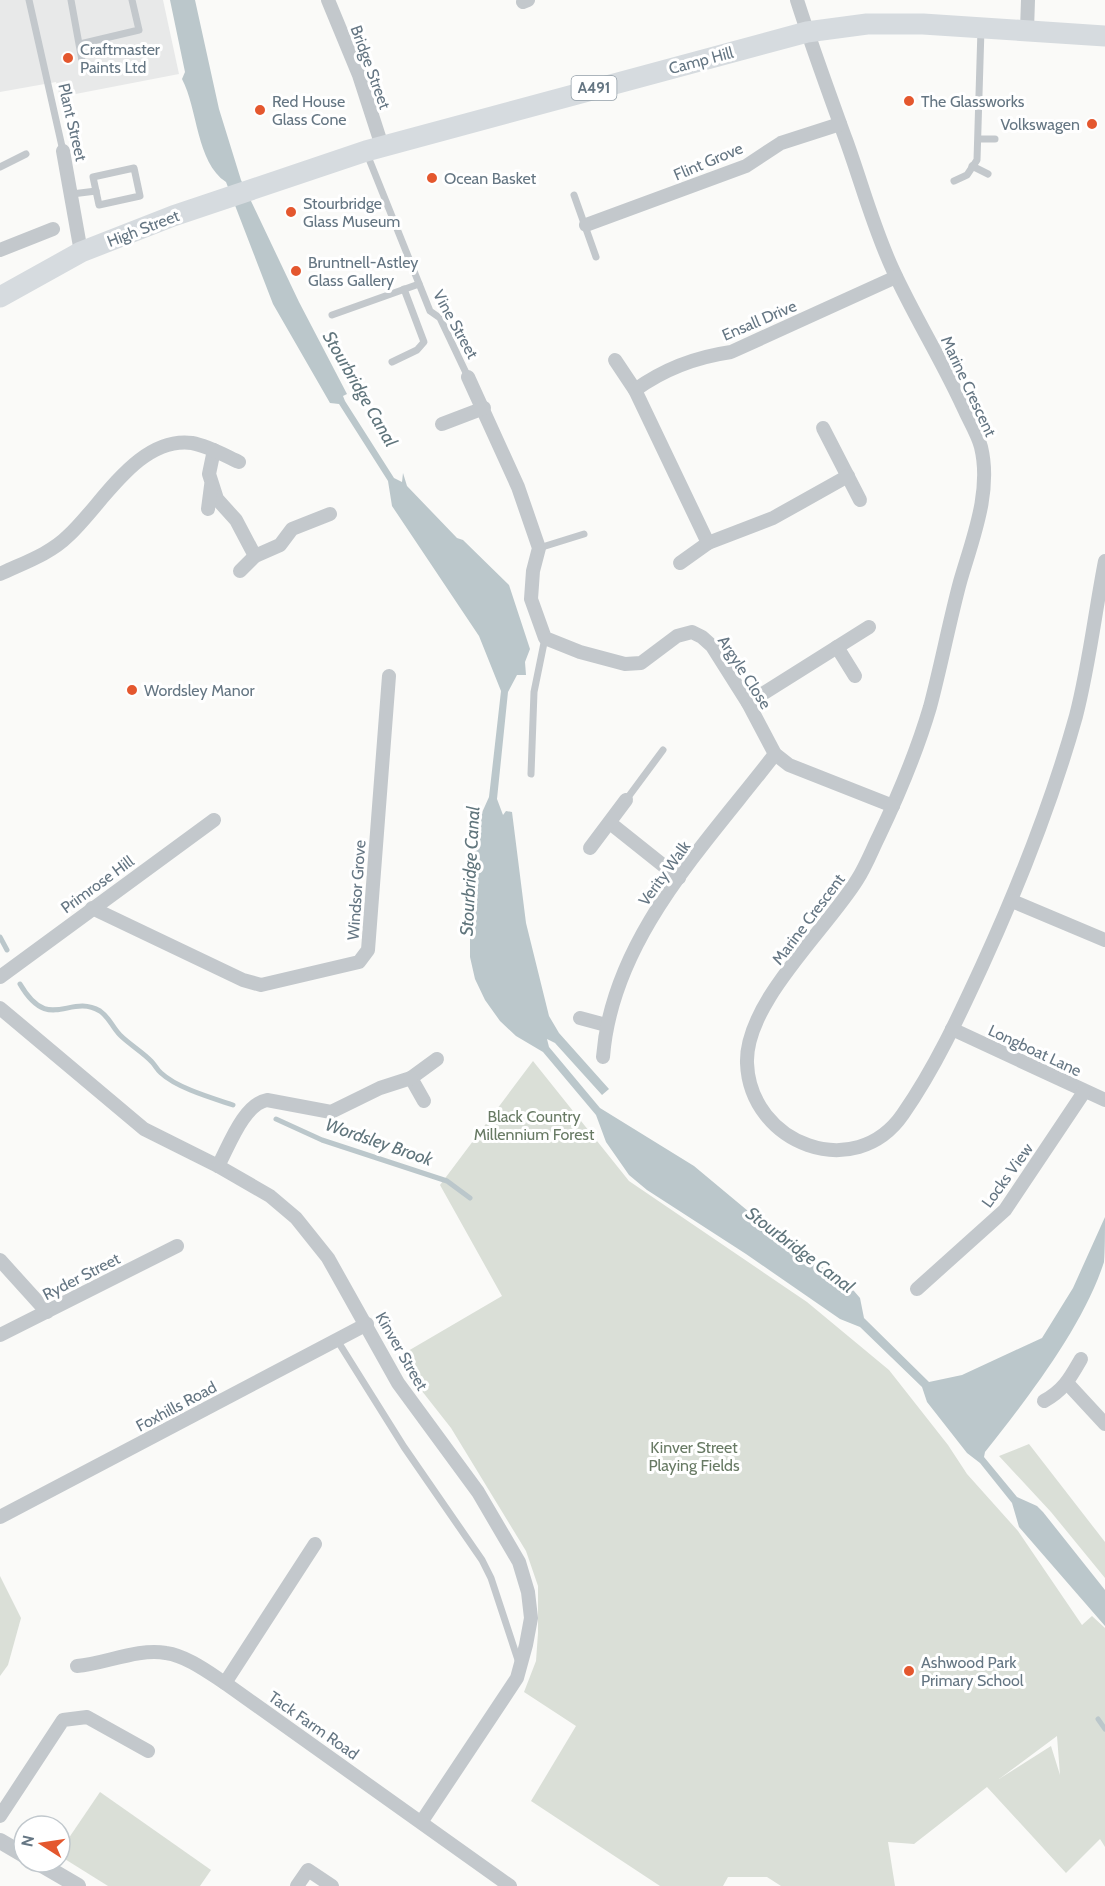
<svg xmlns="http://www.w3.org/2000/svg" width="1105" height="1886" font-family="Cabin,sans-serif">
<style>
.built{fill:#e8e9e9}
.green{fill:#dadfd7;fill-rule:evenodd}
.water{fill:#bbc7cb}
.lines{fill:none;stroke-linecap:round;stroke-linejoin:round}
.stream{stroke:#bbc7cb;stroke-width:5}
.service{stroke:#c3c8cc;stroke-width:7}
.minor{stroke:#c3c8cc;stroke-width:14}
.tertiary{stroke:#c3c8cc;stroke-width:16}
.trunk{stroke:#d6dbdf;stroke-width:21}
.poi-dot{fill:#e4572e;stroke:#fff;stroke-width:2}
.labels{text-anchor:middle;stroke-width:6;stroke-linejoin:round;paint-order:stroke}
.shield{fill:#fff;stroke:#939fa8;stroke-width:1.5}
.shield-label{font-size:15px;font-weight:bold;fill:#657683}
.poi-label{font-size:16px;fill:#657683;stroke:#fff;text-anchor:start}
.street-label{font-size:16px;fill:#657683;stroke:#fff}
.park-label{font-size:16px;fill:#687a64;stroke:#fff}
.water-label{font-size:18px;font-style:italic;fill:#60757c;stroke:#fff}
</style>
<rect width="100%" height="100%" fill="#fafaf8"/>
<path class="built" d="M0,0h163l16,74 -119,23 -4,-15 -56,10z"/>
<g class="green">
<path d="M533,1061l96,120 178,121 82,68 59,75 19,29 51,57 64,94 10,-9 13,12v219l-5,-8 -34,34 -79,-86 -73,57 -26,-2 7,44h-114l-14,-9h-39l-5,9h-63l-129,-85 45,-75 -52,-34 12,-31 2,-28v-47l-12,-35 -75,-123 -55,-70 106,-62 -62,-111zM1057,1736l3,39 -9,-29 -52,33z"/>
<path d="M1029,1444l76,98v36l-54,-66 -52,-56z"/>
<path d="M0,1576l21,42 -13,47 -8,11z"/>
<path d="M100,1792l111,78 -11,16h-92l-48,-30v-5z"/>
</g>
<path class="water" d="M170,0h25l24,109 22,71 58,122 48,92 -4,2 2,5 49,77 8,4 1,-9 4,13 50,52 6,2 46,45 21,64 -5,13 1,13h-9l-9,17 -11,107 6,16 3,-4 6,1 14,111 23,93 10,17 50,56 -7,6 -47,-52 -8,-4 2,8 51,61 94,58 54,45 106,80 6,7 4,20 65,64 33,-7 80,-37 31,-50 32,-71c0,13 0,33 -1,45 -21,65 -77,137 -119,190l-1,5 33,40 20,9 6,6 62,78v36l-86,-99 -7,-24 -32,-40 -13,-10 -40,-51 -5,-15 -62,-60 -20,-8 -94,-65 -99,-64 -18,-15 -23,-33 -10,-27 -53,-63 -27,-16 -16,-15 -15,-21 -10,-21 -5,-22v-33l6,-98 13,-29 12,-106 -22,-55 -87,-130 -4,-25 -49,-77 -9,-1 -57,-99 -47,-122c-30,-20 -28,-73 -44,-103l3,-7z"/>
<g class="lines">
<g class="stream">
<path d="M0,937l7,13"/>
<path d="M20,984c29,50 49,9 80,27 10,7 12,16 20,24 10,10 23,17 32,27 3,3 5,8 9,11 16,15 51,25 72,32"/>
<path d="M276,1119l46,21 125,41 23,17"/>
<path d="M1098,1719l7,10"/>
</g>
<g class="service">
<path d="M29,0l34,151"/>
<path d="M71,0l12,66"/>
<path d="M80,44l59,-14 -7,-30"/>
<path d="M979,139h16"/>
<path d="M367,154l63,157 10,7 28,59"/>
<path d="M972,166l16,8"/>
<path d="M0,167l26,-13"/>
<path d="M134,168l6,28 -41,9 -6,-28z"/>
<path d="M954,181l13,-6 10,-15 4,-131"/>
<path d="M72,194l24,-3"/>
<path d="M574,195l22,62"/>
<path d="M332,315l87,-31"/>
<path d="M392,362l25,-12 7,-8 -20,-53"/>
<path d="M539,548l45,-14"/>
<path d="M531,774l3,-82 11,-54"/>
<path d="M626,800l37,-50"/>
<path d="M337,1340l67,107 78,113 9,18 28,85"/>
</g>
<g class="minor">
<path d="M328,0l31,75 23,71"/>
<path d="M797,0c15,47 32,93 49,140 16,44 27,87 47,130 22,48 50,92 72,141 5,11 13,24 16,36 11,45 -9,93 -21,135 -11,41 -19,84 -30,125 -13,44 -31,87 -51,129 -7,14 -13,30 -22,44 -31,50 -112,123 -110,183 3,81 108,121 156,51 32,-46 56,-98 79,-148 37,-81 70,-164 94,-250 13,-50 19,-104 29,-155"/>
<path d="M523,2l5,-2"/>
<path d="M1027,30l1,-30"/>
<path d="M63,151l18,101"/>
<path d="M586,225l160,-59 35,-23 59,-19"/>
<path d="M0,250l53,-21"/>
<path d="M615,360l20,30"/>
<path d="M468,377l50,110 21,61 -6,23 -2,28 14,39 35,14 45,12 16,-1 36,-27 15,-4 10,5 10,9 36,57 27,51 14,11 104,41"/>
<path d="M442,424l42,-16"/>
<path d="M823,428l37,72"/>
<path d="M214,450l-5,24 8,25 19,21 19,36"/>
<path d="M848,476l-75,42 -65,25 -73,-153c29,-21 61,-33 96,-38l165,-75"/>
<path d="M208,509l3,-23"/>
<path d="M680,563l28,-20"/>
<path d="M240,571l15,-15 25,-11 12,-16 38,-15"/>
<path d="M0,574c23,-11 50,-20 68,-38 34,-31 70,-100 124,-93 16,3 32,12 47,19"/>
<path d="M837,647l18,29"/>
<path d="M748,703l121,-76"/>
<path d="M610,823l69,55"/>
<path d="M590,848l36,-48"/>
<path d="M1012,901l93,39"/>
<path d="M92,908l151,72 18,5 98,-23 9,-12 21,-274"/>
<path d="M0,977l214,-157"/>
<path d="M0,1008l144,121 74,37 52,30 26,22 32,40 70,125 80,109 41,70 9,30 3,26 -5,27 -9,33 -95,143"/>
<path d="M580,1018l26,7"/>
<path d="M952,1029l153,71"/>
<path d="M603,1057c9,-119 103,-213 172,-303"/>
<path d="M424,1101l-13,-23 26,-19"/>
<path d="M218,1166c11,-20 25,-61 49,-66l64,12 49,-24 31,-10"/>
<path d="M0,1260l47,52"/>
<path d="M917,1289l88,-79 79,-118"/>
<path d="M0,1335l177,-89"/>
<path d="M1068,1384l37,40"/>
<path d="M1044,1401c20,-11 26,-23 37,-42"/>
<path d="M0,1517l367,-193"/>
<path d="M77,1666c28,-2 60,-18 89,-13 21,3 42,19 59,30l285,203"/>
<path d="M225,1683l90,-139"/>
<path d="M0,1816l63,-96 24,-3 61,34"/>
<path d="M297,1886l11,-16 24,16"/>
</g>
<g class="tertiary">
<path d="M0,1841l24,14"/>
<path d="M37,1862l41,24"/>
</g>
<path class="trunk" d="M0,297l81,-45 92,-36 193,-65 441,-119 60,-8h56l182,12"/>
</g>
<g class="poi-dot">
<circle cx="68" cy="58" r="6"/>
<circle cx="909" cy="101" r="6"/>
<circle cx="260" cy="110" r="6"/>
<circle cx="1092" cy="124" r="6"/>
<circle cx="432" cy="178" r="6"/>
<circle cx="291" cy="212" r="6"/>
<circle cx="296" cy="271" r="6"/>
<circle cx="132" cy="690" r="6"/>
<circle cx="909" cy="1671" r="6"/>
</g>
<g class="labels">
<rect class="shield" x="571.5" y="76" width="45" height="24" rx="4.5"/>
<g class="shield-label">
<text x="594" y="93">A491</text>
</g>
<g class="poi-label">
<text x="80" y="55">Craftmaster<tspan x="80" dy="18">Paints Ltd</tspan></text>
<text x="272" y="107">Red House<tspan x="272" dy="18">Glass Cone</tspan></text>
<text x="921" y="107">The Glassworks</text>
<text x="1080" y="130" text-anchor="end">Volkswagen</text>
<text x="444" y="184">Ocean Basket</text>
<text x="303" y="209">Stourbridge<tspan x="303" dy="18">Glass Museum</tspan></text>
<text x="308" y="268">Bruntnell-Astley<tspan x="308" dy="18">Glass Gallery</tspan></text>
<text x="144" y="696">Wordsley Manor</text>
<text x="921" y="1668">Ashwood Park<tspan x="921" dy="18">Primary School</tspan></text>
</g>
<g class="street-label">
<text transform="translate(701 60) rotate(-15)" y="6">Camp Hill</text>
<text transform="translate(371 67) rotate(70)" y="6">Bridge Street</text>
<text transform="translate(73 122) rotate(77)" y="6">Plant Street</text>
<text transform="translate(708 161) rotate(-23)" y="6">Flint Grove</text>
<text transform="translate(143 228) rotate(-21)" y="6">High Street</text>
<text transform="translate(759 320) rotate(-23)" y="6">Ensall Drive</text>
<text transform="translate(456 324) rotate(61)" y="6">Vine Street</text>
<text transform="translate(969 386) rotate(65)" y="6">Marine Crescent</text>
<text transform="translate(745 672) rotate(57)" y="6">Argyle Close</text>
<text transform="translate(664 873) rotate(-54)" y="6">Verity Walk</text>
<text transform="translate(97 884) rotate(-36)" y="6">Primrose Hill</text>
<text transform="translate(356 890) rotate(-86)" y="6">Windsor Grove</text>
<text transform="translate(808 919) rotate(-53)" y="6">Marine Crescent</text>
<text transform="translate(1035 1050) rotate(25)" y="6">Longboat Lane</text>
<text transform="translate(1007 1175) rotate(-54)" y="6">Locks View</text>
<text transform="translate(81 1276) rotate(-27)" y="6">Ryder Street</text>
<text transform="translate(402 1351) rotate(60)" y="6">Kinver Street</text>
<text transform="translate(176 1406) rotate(-28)" y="6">Foxhills Road</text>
<text transform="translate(314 1725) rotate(35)" y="6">Tack Farm Road</text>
</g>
<g class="park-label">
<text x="534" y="1122">Black Country<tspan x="534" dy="18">Millennium Forest</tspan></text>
<text x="694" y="1453">Kinver Street<tspan x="694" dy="18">Playing Fields</tspan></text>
</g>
<g class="water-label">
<text transform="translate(360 389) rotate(60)" y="6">Stourbridge Canal</text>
<text transform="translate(470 871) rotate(-87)" y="6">Stourbridge Canal</text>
<text transform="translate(379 1142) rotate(19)" y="6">Wordsley Brook</text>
<text transform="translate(800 1250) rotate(37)" y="6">Stourbridge Canal</text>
</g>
</g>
<g transform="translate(42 1844) rotate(282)"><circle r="28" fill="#ffffff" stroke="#c1c8cd" stroke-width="1.5"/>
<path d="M0-4.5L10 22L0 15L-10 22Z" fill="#e4572e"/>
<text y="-9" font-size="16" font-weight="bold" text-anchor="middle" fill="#657683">N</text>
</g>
</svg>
